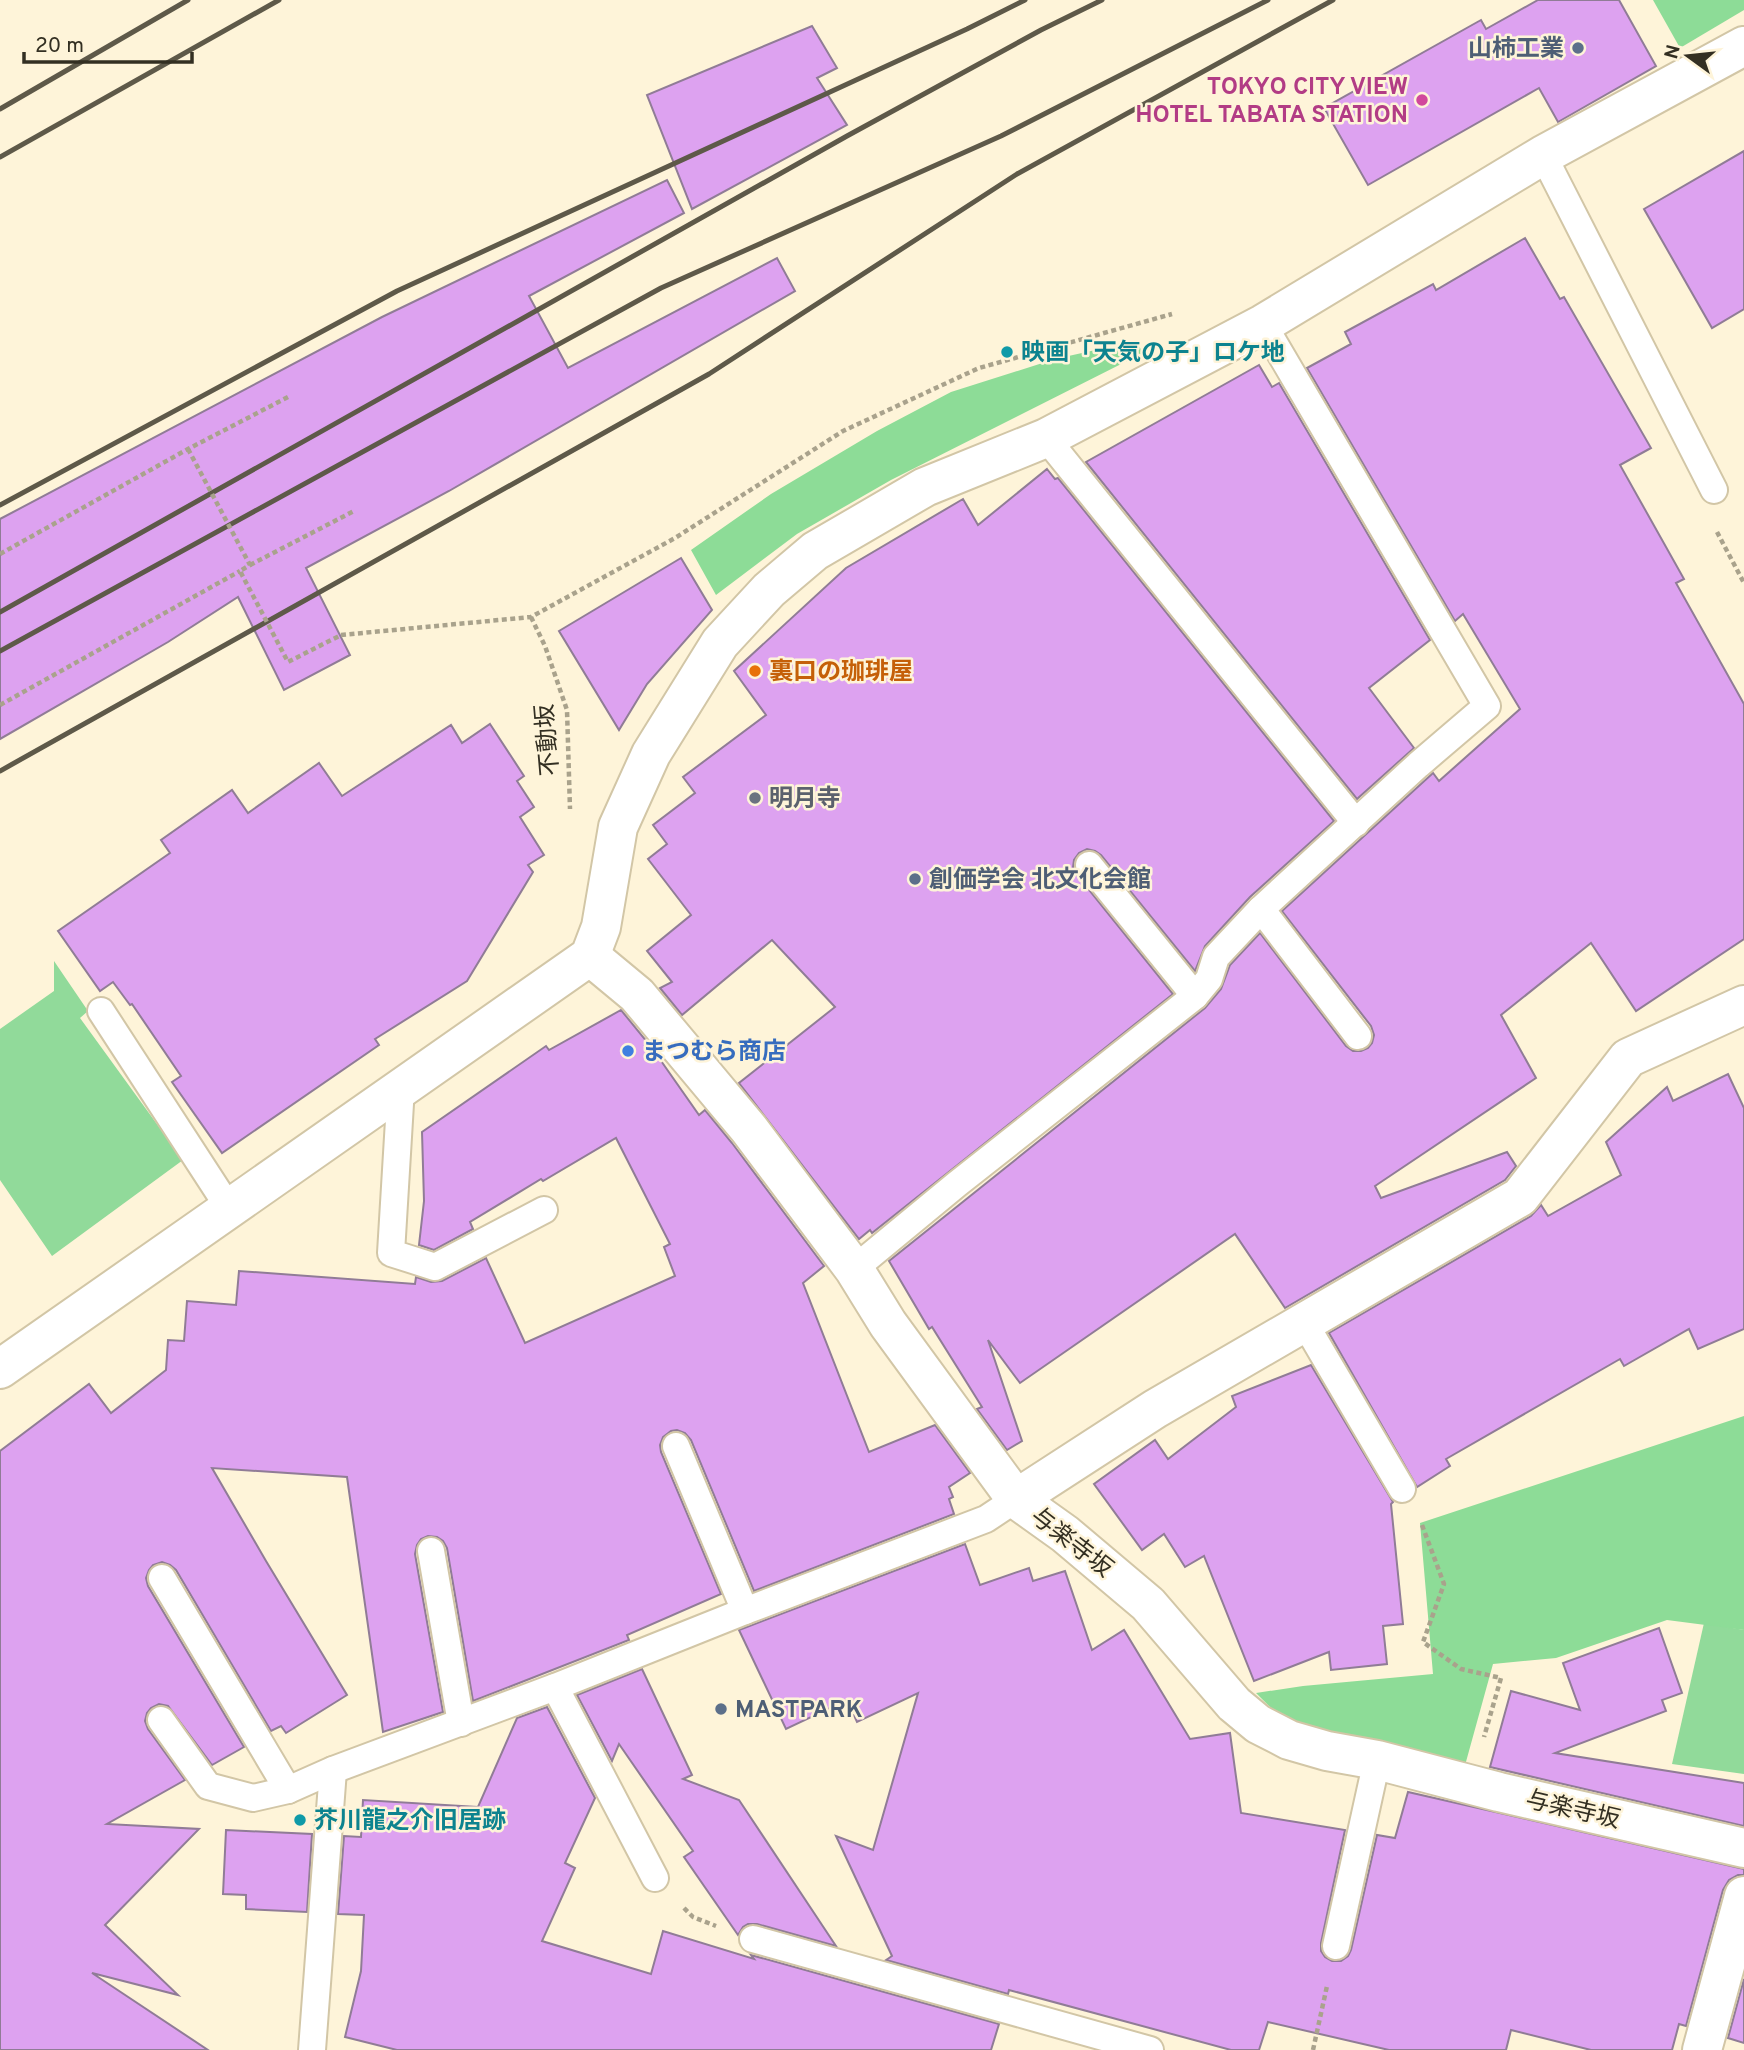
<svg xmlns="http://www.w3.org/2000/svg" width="1744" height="2050" font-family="Overpass,'Noto Sans JP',sans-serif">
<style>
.green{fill:#91da9a}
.forest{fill:#8ddc97}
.building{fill:#dda2f0;stroke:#907c96;stroke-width:2}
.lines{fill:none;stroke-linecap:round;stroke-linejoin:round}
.service-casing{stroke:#d2c6a6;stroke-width:30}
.minor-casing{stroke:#d2c6a6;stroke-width:42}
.path{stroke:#a9a28c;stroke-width:4.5;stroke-dasharray:5 3.5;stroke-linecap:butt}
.service{stroke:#fff;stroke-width:26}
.minor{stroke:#fff;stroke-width:38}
.rail{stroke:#5e5949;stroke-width:5}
.path-bridge{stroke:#a9a28c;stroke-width:4.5;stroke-dasharray:5 3.5;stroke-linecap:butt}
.service-dot{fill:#5c6f8a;stroke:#fef4d9;stroke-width:2.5}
.hotel-dot{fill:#d1479c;stroke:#fef4d9;stroke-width:2.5}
.culture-dot{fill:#0f9aa8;stroke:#fef4d9;stroke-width:2.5}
.food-dot{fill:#e8710a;stroke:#fef4d9;stroke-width:2.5}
.worship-dot{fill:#6b7280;stroke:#fef4d9;stroke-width:2.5}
.shop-dot{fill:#3f7fe0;stroke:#fef4d9;stroke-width:2.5}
.labels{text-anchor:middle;stroke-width:5;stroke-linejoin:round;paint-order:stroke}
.service-label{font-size:24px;font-weight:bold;fill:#4e5e75;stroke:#fef4d9;text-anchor:start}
.hotel-label{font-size:24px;font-weight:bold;fill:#b23c85;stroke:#fef4d9;text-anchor:end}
.culture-label{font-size:24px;font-weight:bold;fill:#0d838f;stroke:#fef4d9;text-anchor:start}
.food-label{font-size:24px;font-weight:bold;fill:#c56008;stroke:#fef4d9;text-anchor:start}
.street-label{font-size:24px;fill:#332f22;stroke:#fef4d9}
.worship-label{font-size:24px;font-weight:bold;fill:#5b616d;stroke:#fef4d9;text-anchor:start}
.shop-label{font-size:24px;font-weight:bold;fill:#366cbe;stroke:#fef4d9;text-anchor:start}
</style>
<rect width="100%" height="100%" fill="#fef4d9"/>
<g class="green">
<path d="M54,961l34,50 -8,7 103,142 -131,96 -52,-76v-151l54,-38z"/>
<path d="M1704,1623l40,7v144l-72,-10z"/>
</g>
<g class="forest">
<path d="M1653,0h91v10l-64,38z"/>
<path d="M1136,341l7,12 -252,127 -94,54 -81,61 -25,-45 80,-56 106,-63 74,-39 104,-33z"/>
<path d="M1744,1416v214l-77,-10 -111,38 -63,6 -29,105 -169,-46 -21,-12 -18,-18 47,-7 130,-12 -13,-151z"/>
</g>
<g class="building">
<path d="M1538,0h81l37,66 -98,56 -19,-34 -171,97 -44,-77 157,-88 5,9z"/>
<path d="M812,26l25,42 -20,10 30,47 -155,84 -45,-114z"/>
<path d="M1744,151v158l-32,19 -68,-119z"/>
<path d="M667,180l17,33 -155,83 39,72 209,-110 18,33 -346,200 -143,77 44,87 -66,35 -46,-93 -70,45 -168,97v-220l382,-202z"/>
<path d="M1525,238l35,61 4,-2 87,151 -31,17 64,114 -8,4 68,121v235l-108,72 -45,-68 -90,72 35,63 -161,108 6,12 126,-46 9,14 -11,14 -220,128 -50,-74 -215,149 -32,-43 34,101 -15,9 -30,-41 5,-2 -50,-80 -3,2 -40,-68 316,-253 16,-19 9,-24 30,-32 86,113 7,5h8l7,-3 4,-5 2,-8 -3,-9 -89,-115 151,-138 6,8 81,-72 -57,-95 -8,7 -148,-253 44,-24 -6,-12 88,-48 3,6z"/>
<path d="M1259,365l13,22 7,-4 151,257 -61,48 45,60 -57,51 -271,-337z"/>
<path d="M1047,469l8,10 3,-1 276,343 -84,76 -45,49 -10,25 -94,-116 -6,-4 -8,-2 -8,4 -5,7 -1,7 4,8 96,119 -301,239 -2,-3 -11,9 -120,-156 96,-76 -63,-67 -90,75 -22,-27 12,-6 -25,-31 44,-36 -43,-56 19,-15 -14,-19 42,-32 -12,-16 83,-62 -32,-44 112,-103 117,-69 15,26z"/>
<path d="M681,558l31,52 -65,74 -28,46 -60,-99z"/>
<path d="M490,724l34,52 -7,5 17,26 -14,10 24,38 -16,10 5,7 -66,109 -92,58 4,6 -157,108 -50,-71 9,-6 -49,-72 -2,1 -17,-23 -13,9 -42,-60 112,-78 -9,-13 71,-50 16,23 71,-50 23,33 109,-71 11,18z"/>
<path d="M621,1010l31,38 47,67 6,-5 27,33 92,123 -21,17 66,169 66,-27 35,48 -21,14 4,10 -4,2 5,15 -200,77 -63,-151 -6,-7 -8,-3 -6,1 -8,6 -3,8 1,7 60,142 -94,41 2,5 -156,61 -26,-153 -4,-7 -6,-4 -9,-1 -7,3 -4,6 -2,9 28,158 -60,20 -36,-255 -135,-9 54,93 81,134 -61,38 -5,-7 -10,5 -95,-161 -6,-5 -8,-3 -9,3 -4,5 -3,8 2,8 96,161 -32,18 -44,-59 -9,-2 -8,4 -4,5 -2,8 3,8 37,51 -78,44 92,5 -94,96 73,70 -86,-22 116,77h-208v-599l89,-67 22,29 55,-43 2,-30 16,1 3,-40 49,4 3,-34 176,13 1,-7 15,5 11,-1 44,-23 39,85 150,-67 -11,-29 6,-3 -54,-106 -73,43 -2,-2 -71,43 3,7 -39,21 -15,-5 5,-44 -2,-69 124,-86 3,4z"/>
<path d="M1728,1074l16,34v221l-46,20 -9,-20 -65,37 -4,-7 -174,100 4,7 -33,21 -88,-154 202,-117 10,-11 7,11 73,-41 -15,-33 61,-55 6,14z"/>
<path d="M1311,1365l82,137 -2,2 12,120 -20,2 4,38 -56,6 -2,-18 -75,29 -50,-125 -19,11 -21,-33 -22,16 -48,-66 61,-44 13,19 68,-52 -4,-11z"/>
<path d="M965,1544l15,41 49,-17 4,13 32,-10 27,79 32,-20 66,109 40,-6 11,80 104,17 -24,113v8l4,6 7,4h9l7,-5 3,-6 26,-115 18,3 13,-46 336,77v6h-6l-9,5 -6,10 -37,136 -7,-2 -7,26h-81l-80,-20 -5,20h-117l-121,-28 -9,28h-28l-222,-60 -1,4 -122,-34 6,-4 -56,-120 37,14 45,-157 -61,29 -10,-22 -61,29 -47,-99z"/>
<path d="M1659,1628l23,65 -20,7 4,11 -111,42 189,30v43l-254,-59 21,-76 69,19 -17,-47z"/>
<path d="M642,1669l50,106 -9,4 56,21 97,146 -79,-22h-9l-5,3 -5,8 -54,-78 9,-6 -74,-107 -7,17 -35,-66z"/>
<path d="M547,1707l48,91 -30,65 10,5 -33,73 109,33 12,-43 91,28 -3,-4 248,69 -8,26h-594l-52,-13 16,-66 3,-56 -26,-1 6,-78 17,1 2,-37 115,7 39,-89z"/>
<path d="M226,1830l86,4 -5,78 -61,-3v-14l-23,-1z"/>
<path d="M1744,1979v64l-16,-5z"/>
</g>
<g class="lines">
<defs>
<g id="service">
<path d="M1543,155l171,335"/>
<path d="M1046,438l310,385"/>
<path d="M1089,865l106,131"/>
<path d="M1261,909l97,127"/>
<path d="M101,1011l128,197"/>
<path d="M401,1087l-10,166 44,14 109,-57"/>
<path d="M854,1269l103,-85 238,-188 14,-17 7,-22 45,-48 157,-144 69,-59 -224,-382"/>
<path d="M1304,1322l98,167"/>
<path d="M676,1446l69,165"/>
<path d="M431,1551l30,172"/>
<path d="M162,1578l126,212"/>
<path d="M555,1687l100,191"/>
<path d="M161,1720l47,66 45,12 35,-8 45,-20 222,-83 190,-76 241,-92 30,-20"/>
<path d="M753,1939l397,111"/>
<path d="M1336,1946l41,-186"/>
<path d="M312,2050l21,-280"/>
</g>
<g id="minor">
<path d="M590,956l47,39 112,134 105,140 34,55 128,175 49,35 83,70 86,100 24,20 31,16 38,11 50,9 122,32 245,56"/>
<path d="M0,1369l590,-413 11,-29 17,-100 33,-73 69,-111 49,-53 46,-39 110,-64 121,-49 217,-114 280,-169 201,-109"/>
<path d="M1016,1499l139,-90 365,-212 108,-139 116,-53"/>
<path d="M1702,2050l42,-154"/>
</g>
</defs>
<use href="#service" class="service-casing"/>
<use href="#minor" class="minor-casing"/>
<g class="path">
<path d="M1717,532l27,51"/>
<path d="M0,554l188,-105 102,-53"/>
<path d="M250,565l104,-54"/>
<path d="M531,617l14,29 22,64 3,99"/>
<path d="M341,635l190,-18 144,-79 168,-107 136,-63 193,-54"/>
<path d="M0,705l240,-134"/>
<path d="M1422,1525l22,59 -21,58 38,27 40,9 -17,59"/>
<path d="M684,1908l9,9 23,9"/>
<path d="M1313,2050l14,-64"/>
</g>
<use href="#service" class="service"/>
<use href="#minor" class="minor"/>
<g class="rail">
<path d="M0,109l188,-109"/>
<path d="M0,157l279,-157"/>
<path d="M0,505l397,-214 570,-262 58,-29"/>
<path d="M0,612l847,-476 194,-106 61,-30"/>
<path d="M0,651l661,-363 340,-152 267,-136"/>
<path d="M0,771l709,-397 308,-200 316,-174"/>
</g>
<path class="path-bridge" d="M188,449l62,116 -10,6 48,91 53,-27"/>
</g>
<g class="service-dot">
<circle cx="1578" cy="48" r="7"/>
<circle cx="915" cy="879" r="7"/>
<circle cx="721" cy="1709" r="7"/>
</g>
<circle class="hotel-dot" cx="1422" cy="100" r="7"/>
<g class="culture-dot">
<circle cx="1007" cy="352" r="7"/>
<circle cx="300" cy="1820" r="7"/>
</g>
<circle class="food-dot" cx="755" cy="671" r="7"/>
<circle class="worship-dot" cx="755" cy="798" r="7"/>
<circle class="shop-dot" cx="628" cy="1051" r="7"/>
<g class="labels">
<g class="service-label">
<text x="1564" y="56" text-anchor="end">山柿工業</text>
<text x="929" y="887">創価学会 北文化会館</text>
<text x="735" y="1717">MASTPARK</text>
</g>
<g class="hotel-label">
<text x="1408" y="94">TOKYO CITY VIEW<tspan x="1408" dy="28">HOTEL TABATA STATION</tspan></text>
</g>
<g class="culture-label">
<text x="1021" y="360">映画「天気の子」ロケ地</text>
<text x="314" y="1828">芥川龍之介旧居跡</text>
</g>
<g class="food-label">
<text x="769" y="679">裏口の珈琲屋</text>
</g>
<g class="street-label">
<text transform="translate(547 740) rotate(-95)" y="8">不動坂</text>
<text transform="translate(1072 1542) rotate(38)" y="8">与楽寺坂</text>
<text transform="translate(1573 1809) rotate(13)" y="8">与楽寺坂</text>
</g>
<g class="worship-label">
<text x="769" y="806">明月寺</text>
</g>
<g class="shop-label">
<text x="642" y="1059">まつむら商店</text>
</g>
</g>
<g transform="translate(1688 56) rotate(285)" stroke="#fef4d9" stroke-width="5" paint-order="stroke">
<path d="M0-5L12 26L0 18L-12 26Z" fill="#332f22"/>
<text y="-10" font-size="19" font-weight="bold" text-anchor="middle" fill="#332f22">N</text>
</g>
<path d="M24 52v10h168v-10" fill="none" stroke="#332f22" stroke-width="3.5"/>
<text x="35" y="52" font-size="21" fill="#332f22" stroke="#fef4d9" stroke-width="5" paint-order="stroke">20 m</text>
</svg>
